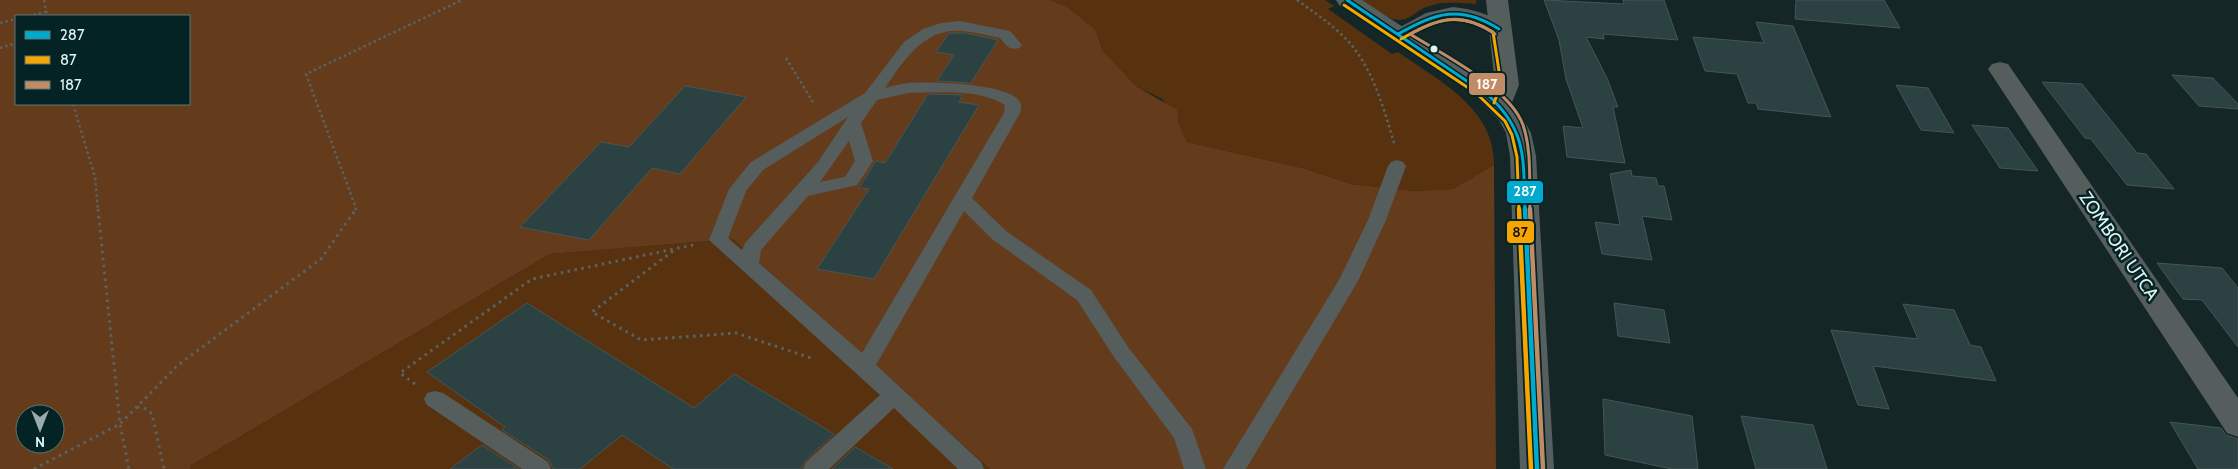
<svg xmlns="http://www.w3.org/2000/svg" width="2238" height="469" font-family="Cabin,sans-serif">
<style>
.green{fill:#58320f}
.forest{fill:#643c1c;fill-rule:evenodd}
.building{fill:#2b4142;stroke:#475555}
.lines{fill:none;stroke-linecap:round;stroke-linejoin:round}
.path-far1{stroke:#5a6262;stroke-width:2.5;stroke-dasharray:2.5 3;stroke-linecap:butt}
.path{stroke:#5a6262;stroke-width:3;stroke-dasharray:2.5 4.5;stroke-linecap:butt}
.lane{fill:#565d5d;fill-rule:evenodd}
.street{fill:#565d5d;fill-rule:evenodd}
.secondary{fill:#565f5f;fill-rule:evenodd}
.bus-1-far1-casing{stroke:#032324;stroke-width:6}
.bus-1-casing{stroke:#032324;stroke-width:8}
.bus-2-far1-casing{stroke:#032324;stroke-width:6}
.bus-2-casing{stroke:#032324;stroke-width:8}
.bus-3-far1-casing{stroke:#032324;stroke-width:6}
.bus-3-casing{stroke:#032324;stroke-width:8}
.bus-1-far1{stroke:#00a9ce;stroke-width:3}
.bus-1{stroke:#00a9ce;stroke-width:4.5}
.bus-2-far1{stroke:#f7a600;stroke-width:3}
.bus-2{stroke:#f7a600;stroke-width:4.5}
.bus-3-far1{stroke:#c18c65;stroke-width:3}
.bus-3{stroke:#c18c65;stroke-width:4.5}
.bus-dot{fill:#e1f2f2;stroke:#032324;stroke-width:2}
.labels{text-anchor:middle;stroke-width:5;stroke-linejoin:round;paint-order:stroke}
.street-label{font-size:18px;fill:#e1f2f2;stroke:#032324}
.line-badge{stroke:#032324;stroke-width:2}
.badge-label{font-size:14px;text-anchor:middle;font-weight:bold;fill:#fff}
.pale-badge-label{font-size:14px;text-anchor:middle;font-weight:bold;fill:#111}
</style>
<rect width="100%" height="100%" fill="#152627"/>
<g class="green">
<path d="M1050,0h275l9,6 -6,3 64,45 6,-2c41,29 97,56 96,113l-41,24 -40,2 -62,-7 -49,-16 -115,-26 -9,-21 -16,-22 -26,-13 -33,-35 -8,-22 -28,-22z"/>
<path d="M1361,0h115v4c-16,-1 -34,-3 -50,3 -10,4 -15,13 -27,13 -14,-1 -27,-13 -38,-20z"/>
<path d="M733,239l257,230h-800v-3l360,-212z"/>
</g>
<path class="forest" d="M0,0h1050l17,7 28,22 8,22 33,35 41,24 1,11 9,21 115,26 49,16 62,7 40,-2 41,-24 2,304h-506l-257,-230 -183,15 -360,212v3h-190zM16,16h173v88h-173zM25,414h30v30h-30z"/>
<g class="building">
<path d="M1544,0l80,4 -1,-4h41l14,40 -75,-6 1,5 -18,-2 21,41 11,29h-5l12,56 -58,-6 -4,-31 20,2 -17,-49 -7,-39z"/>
<path d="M1796,0h88l16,28 -105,-9z"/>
<path d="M1756,22l37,4 38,91 -73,-8 -2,-6h-8l-11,-29 -32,-3 -12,-34 71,6z"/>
<path d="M949,33h17l32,7 -27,43 -34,-2 17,-26 -18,-3z"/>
<path d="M2172,75l41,3 25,26v5l-39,-3z"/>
<path d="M2042,82l40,2 55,69 9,1 28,35 -47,-4 -36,-46 -6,-1z"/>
<path d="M1896,85l32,3 26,45 -33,-3z"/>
<path d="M685,86l61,11 -66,77 -28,-6 -63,72 -69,-13 81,-85 28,5z"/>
<path d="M928,94l35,1 -4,7 20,3 -105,174 -57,-10 52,-80 -10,-1 17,-27 9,2z"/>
<path d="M1972,125l36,3 30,43 -38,-3z"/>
<path d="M1631,170l1,6 24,2 2,8h6l8,34 -30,-4 10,44 -50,-6 -7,-32 25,3 -10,-51z"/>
<path d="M2157,263l65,5 16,20v59l-36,-47 -19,-1z"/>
<path d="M527,303l167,105 40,-34 100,60 -29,27 -4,8h-128l-51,-34 -42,34h-27l-4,-9 -47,-30 3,-3 -78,-55z"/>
<path d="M1614,303l50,7 6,33 -52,-7z"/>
<path d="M1903,304l51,6 16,35 11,2 15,34 -123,-15 16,43 -31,-4 -27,-75 87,9z"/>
<path d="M1603,399l89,17 6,53h-26l-67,-14z"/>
<path d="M1741,416l72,9 14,44h-71z"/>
<path d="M2170,422l51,6 5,7 12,4v30h-40z"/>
<path d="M482,445l37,24h-69z"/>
<path d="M855,447l38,22h-61z"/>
</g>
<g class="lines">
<g class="path-far1">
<path d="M44,0l3,16"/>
<path d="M1297,0c18,13 36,25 51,41 26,29 36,69 47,105"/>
<path d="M28,16l17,-4"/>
<path d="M0,23l16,-4"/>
<path d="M0,48l16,-5"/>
<path d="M786,58l28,46"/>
<path d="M73,104l22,73 3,33"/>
<path d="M355,210l1,-2 -50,-134 156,-74"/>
</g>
<g class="path">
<path d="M98,209l22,215 9,45"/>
<path d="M673,251l-81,61 49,28 95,-7 75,25"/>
<path d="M415,384l-15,-11 132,-94 161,-34"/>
<path d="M137,407l9,2 6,5 12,55"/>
<path d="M34,469l86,-45 58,-59 143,-106 35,-50"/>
</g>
<g class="lane">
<path d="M1453,7c18,2 42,7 54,22l-3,3 -5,2c-18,-5 -25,-18 -48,-18 -20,1 -41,25 -58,21l-3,-3 3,-3 33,-18z"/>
<path d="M960,21l50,10 12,14 -3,3c-10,3 -13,-3 -19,-10 -13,-3 -26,-6 -38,-7 -37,-4 -59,30 -77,57 7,-2 15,-4 23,-5 19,-2 103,0 112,19 2,3 1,8 0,11l-48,85 34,33 85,59 37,57 64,82 14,40h-22l-10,-31 -60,-81 -37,-57 -85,-61 -28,-28 -88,154 105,97 3,7h-26l-64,-61 -65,61h-26l3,-7 74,-67 -171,-155 20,-51 22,-27 114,-69 39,-51 19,-13 18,-6zM908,93c31,0 69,-5 97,12l-1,8 -142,240 -103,-90 2,-13 47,-54 49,-11 16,-24 -12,-38 16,-23zM848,117l-30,45 -73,81 -3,7 -14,-12 18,-47 17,-21zM849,141l6,20 -10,16 -25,5z"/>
<path d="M1397,160l6,2 3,4 -20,54 -28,61 -112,188h-23l116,-189 29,-60 20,-54 3,-4z"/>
<path d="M435,391l8,2 105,69 3,7h-29l-95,-64 -3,-6 3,-6z"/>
</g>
<g class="street">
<path d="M1486,0h22l11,85 -10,25 -9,2 -9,-2 -3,-5 7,-20z"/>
<path d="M2000,62l8,2 230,334v39l-11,-4 -239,-364 4,-5z"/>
</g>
<path class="secondary" d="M1336,0h26l126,83 25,22 9,12 9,16 5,23 18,313h-34l-10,-313 -4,-23 -7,-13 -27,-27 -133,-88z"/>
<defs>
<g id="bus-1-far1">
<path d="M1347,0l142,96c39,36 34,65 36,114"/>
<path d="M1398,34c38,-21 62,-30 101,-5"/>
</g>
<path id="bus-1" d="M1525,209l12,260"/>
<g id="bus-2-far1">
<path d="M1344,5l132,88 29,28 7,14 5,22 2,53"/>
<path d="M1401,39c34,-19 56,-29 92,-7l8,52 -7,19"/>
</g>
<path id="bus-2" d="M1519,209l12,260"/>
<path id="bus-3-far1" d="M1495,34c-32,-21 -52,-18 -85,0 32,20 100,54 113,91 9,26 6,58 7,85"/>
<path id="bus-3" d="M1530,209l13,260"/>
</defs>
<use href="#bus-1-far1" class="bus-1-far1-casing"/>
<use href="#bus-1" class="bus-1-casing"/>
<use href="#bus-2-far1" class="bus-2-far1-casing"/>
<use href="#bus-2" class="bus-2-casing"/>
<use href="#bus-3-far1" class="bus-3-far1-casing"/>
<use href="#bus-3" class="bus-3-casing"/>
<use href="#bus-1-far1" class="bus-1-far1"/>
<use href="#bus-1" class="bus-1"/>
<use href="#bus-2-far1" class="bus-2-far1"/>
<use href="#bus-2" class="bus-2"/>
<use href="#bus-3-far1" class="bus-3-far1"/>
<use href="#bus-3" class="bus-3"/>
</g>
<circle class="bus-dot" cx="1434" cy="49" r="4.5"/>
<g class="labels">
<g class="street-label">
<text transform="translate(2119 246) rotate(56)" y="6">ZOMBORI UTCA</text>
</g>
</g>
<g class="line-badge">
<rect x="1468" y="72" width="38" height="24" rx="5" fill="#c18c65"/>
<rect x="1506" y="180" width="38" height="24" rx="5" fill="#00a9ce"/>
<rect x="1506" y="220" width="29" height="24" rx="5" fill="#f7a600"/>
</g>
<g class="badge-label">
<text x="1487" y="89">187</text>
<text x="1525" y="196">287</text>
</g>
<g class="pale-badge-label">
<text x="1520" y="237">87</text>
</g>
<rect x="15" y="15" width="175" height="90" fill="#032324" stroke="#5c7676"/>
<rect x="25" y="31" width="25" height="8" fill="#00a9ce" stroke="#5c7676"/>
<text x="60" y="40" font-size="15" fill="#e1f2f2">287</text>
<rect x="25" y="56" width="25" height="8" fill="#f7a600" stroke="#5c7676"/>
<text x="60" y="65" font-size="15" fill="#e1f2f2">87</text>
<rect x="25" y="81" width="25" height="8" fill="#c18c65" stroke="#5c7676"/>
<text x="60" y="90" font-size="15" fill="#e1f2f2">187</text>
<g transform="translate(40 429) rotate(180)"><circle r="24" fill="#032324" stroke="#5c7676"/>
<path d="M0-4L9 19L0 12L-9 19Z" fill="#9aabab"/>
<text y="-8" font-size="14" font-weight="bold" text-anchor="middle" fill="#e1f2f2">N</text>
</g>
</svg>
